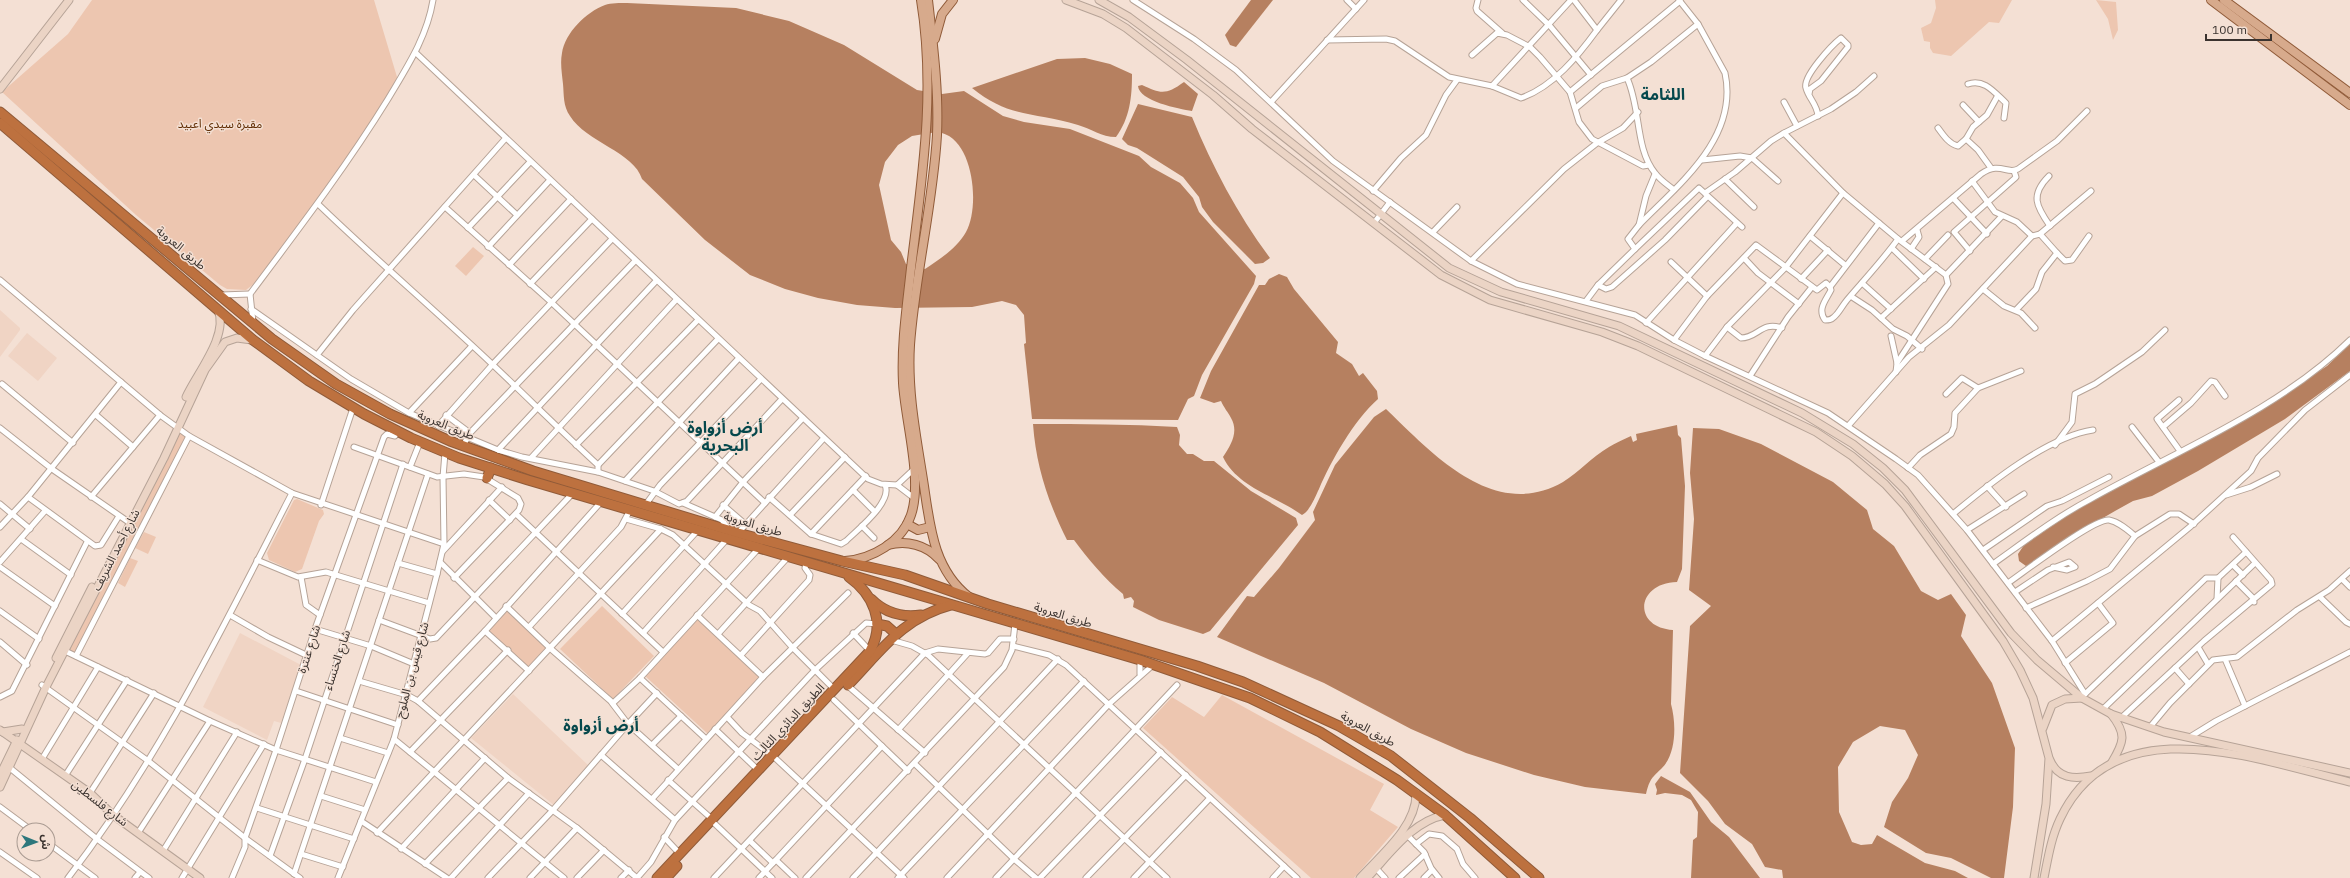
<svg xmlns="http://www.w3.org/2000/svg" width="2350" height="878" font-family="'IBM Plex Sans','Noto Sans Arabic',sans-serif">
<style>
.built{fill:#f0d4c4}
.green{fill:#edc6b0}
.water{fill:#b68060;fill-rule:evenodd}
.lines{fill:none;stroke-linecap:round;stroke-linejoin:round}
.street-casing{stroke:#b6a397;stroke-width:7}
.secondary-casing{stroke:#b6a397;stroke-width:9}
.primary-casing{stroke:#905b39;stroke-width:10}
.highway-casing{stroke:#905b39;stroke-width:11}
.street{stroke:#fff;stroke-width:5}
.secondary{stroke:#ebd4c5;stroke-width:7}
.primary{stroke:#d7aa8c;stroke-width:8}
.highway{stroke:#bd713f;stroke-width:9}
.labels{text-anchor:middle;stroke-width:3;stroke-linejoin:round;paint-order:stroke}
.park-label{font-size:12px;fill:#612e05;stroke:#f4e0d4}
.street-label{font-size:12px;fill:#3b332f;stroke:#f4e0d4}
.district-label{font-size:16px;font-weight:bold;fill:#06484c;stroke:#f4e0d4}
</style>
<rect width="100%" height="100%" fill="#f4e0d4"/>
<g class="built">
<path d="M0,310l20,18v2l-20,27z"/>
<path d="M27,333l30,25 -19,23 -30,-25z"/>
<path d="M240,633l61,32 -20,58 -7,-2 -7,19 -64,-33z"/>
<path d="M513,694l75,71 -33,41 -84,-68z"/>
</g>
<g class="green">
<path d="M92,0h282l23,77 -1,6 -46,74 -91,123 -13,10 -19,-1 -7,-4 -84,-70 -134,-123 66,-58z"/>
<path d="M1935,0h77l-13,23 -10,-1 -38,34 -18,-3 -3,-5v-6l-6,-1 -3,-13 10,-5 5,-15z"/>
<path d="M2096,0l20,2 2,28 -5,10 -5,-21z"/>
<path d="M473,247l11,9 -18,20 -11,-10z"/>
<path d="M178,428l11,8 -113,220 -11,-5z"/>
<path d="M297,499l26,11 1,4 -5,7 -17,48 -7,3 -26,-12 -2,-7 27,-53z"/>
<path d="M144,532l12,5 -8,17 -13,-6z"/>
<path d="M130,558l8,3 -13,26 -7,-4z"/>
<path d="M506,606l45,43 -22,22 -44,-40z"/>
<path d="M602,606l52,50 -41,43 -53,-50z"/>
<path d="M697,617l62,60 -51,57 -64,-59z"/>
<path d="M1222,695l162,89 -14,26 28,17 -44,51h-43l-168,-150 29,-31 32,20z"/>
</g>
<g class="water">
<path d="M1251,0h22l-37,47 -6,-2 -5,-10z"/>
<path d="M627,3l109,5 53,13 55,24 73,45 25,4 22,-3 39,25 21,6 46,7 69,27 12,11 29,16 13,15 6,14 57,64 -2,8 -52,91 -8,21 -6,3 -10,21 -146,-1 -8,-75 2,-1 -2,-28 -8,-10 -14,-4 -30,6 -77,1 -38,-3 -39,-7 -33,-9 -35,-14 -45,-35 -63,-61c-8,-27 -56,-37 -72,-63 -7,-10 -6,-21 -7,-32 -1,-10 -3,-21 -1,-31 3,-20 24,-41 43,-48 6,-2 15,-2 22,-2zM930,133c4,0 8,-1 12,0 32,9 38,74 24,99 -9,16 -26,27 -41,37l-19,-5 -5,-12 -10,-12 -12,-55 6,-23 13,-17 14,-9z"/>
<path d="M1085,58l25,6 22,10c0,23 -2,44 -16,63 -15,0 -24,-8 -38,-12 -41,-13 -68,-6 -106,-37l85,-29z"/>
<path d="M1184,82l14,12 -6,17c-13,-2 -53,-10 -54,-25l4,-1c19,9 24,10 42,-3z"/>
<path d="M1138,104l54,13c21,51 46,98 78,141l-7,5 -8,1 -42,-42 -11,-15 -3,-10 -16,-20 -46,-29 -9,-3 -6,-6z"/>
<path d="M1279,274l8,3 7,12 44,53 -2,11 16,11 7,12 4,-3 14,18 1,8c-24,21 -47,62 -59,90 -4,8 -9,22 -17,26 -26,-19 -64,-27 -79,-58 8,-12 16,-25 8,-39 -3,-6 -7,-10 -10,-17l-7,2 -14,-5 11,-27 48,-86h6l4,-6z"/>
<path d="M2350,344v27l-65,48 -87,52 -46,25 -19,5 -18,10 -31,18 -52,36 -6,1 -7,-5 -1,-7 6,-9 47,-32 187,-102 69,-45z"/>
<path d="M1386,409c45,43 107,113 177,73 16,-10 29,-25 46,-35 6,-4 14,-7 22,-11l2,6 4,-2 -1,-6 41,-9 1,10 3,3 4,48 -3,83 -5,13c-41,1 -45,45 -4,48l-2,74c5,18 6,49 -9,64 -10,10 -12,10 -16,26l-61,-7 -51,-12 -68,-22 -55,-24 -87,-46 -107,-46 30,-41 7,1 25,-29 36,-48 -2,-8 22,-47 39,-48z"/>
<path d="M1033,424c48,0 96,0 144,3l3,8 -1,10 8,9h6l11,7h10l37,30 45,27 2,7 -88,106 -7,3 -44,-14 -26,-13 1,-6 -3,-4 -7,2 -1,-5c-19,-16 -34,-34 -49,-54h-7c-19,-38 -31,-74 -34,-116z"/>
<path d="M1693,428l26,1 42,15 72,38 34,28 6,19 21,17 27,45 17,9 13,-6 15,21 -5,21 31,47 23,65 -2,59 -9,71h-13l-40,-20 -25,-5 -42,-26 8,-25 16,-24 10,-23 -13,-25 -25,-4 -27,16 -15,25 1,45 13,30 9,3 11,-1 5,-9 48,28 30,8 13,7h-185l-1,-8 -17,-3 -13,-23 -27,-20 -17,-23 -28,-28 10,-147 21,-20 -22,-16 5,-71 -4,-46z"/>
<path d="M1661,776l29,16 21,30 18,15 31,41h-69l2,-38 4,-3 1,-25 -7,-12 -9,-5 -17,-2 -9,2 1,-5 -2,-6z"/>
</g>
<g class="lines">
<defs>
<g id="street">
<path d="M1133,0l61,39 42,31 97,91 138,100 46,23 118,31 39,25 31,16 123,57 68,46 22,16 49,55 85,111 33,53"/>
<path d="M1347,0l9,9"/>
<path d="M1478,0l-2,8 1,3 25,22"/>
<path d="M1523,0l27,26 41,49"/>
<path d="M1597,30l24,-30"/>
<path d="M1327,40l59,-1 9,2 54,36 43,9 29,12c32,-11 57,-42 76,-68l-23,-30"/>
<path d="M416,53l452,426 13,5 16,1 16,-15"/>
<path d="M1472,55l25,-22 10,2 23,12 10,10 30,35 9,30 13,17 51,27 6,-1"/>
<path d="M1968,84c16,-6 27,9 38,19l-2,15"/>
<path d="M1492,86l79,-86"/>
<path d="M1570,92l110,-91"/>
<path d="M1809,94l1,-5 11,-8 27,-34v-2l-7,-7c-9,7 -39,39 -35,50 3,11 11,16 12,28"/>
<path d="M1271,102l93,-102"/>
<path d="M1784,102l13,24"/>
<path d="M1963,105l16,17"/>
<path d="M1576,108l26,-22 25,-8"/>
<path d="M1938,128c5,7 11,16 20,18l8,-7 12,11 13,18"/>
<path d="M1784,133l47,-24 25,-17 18,-16"/>
<path d="M1966,139l7,-12 14,-12 10,-18"/>
<path d="M1702,160l38,-4 12,2 26,23"/>
<path d="M474,175l43,40"/>
<path d="M2049,176c-19,19 -13,30 1,50"/>
<path d="M1725,179l29,28"/>
<path d="M1972,181l23,31 22,10 15,14"/>
<path d="M1674,190c-6,-5 -14,-10 -19,-17 -20,-24 -14,-65 -28,-95l24,-16 47,-38"/>
<path d="M1373,191l28,-33 25,-23 20,-40 11,-15"/>
<path d="M1705,193l30,-21 36,-31 13,-8 59,60 55,46 48,36 2,9 -51,79 -1,9"/>
<path d="M1953,198l34,36"/>
<path d="M318,204c57,55 117,106 174,160 36,34 70,68 106,101v7"/>
<path d="M445,207l106,95 214,201"/>
<path d="M1374,223l16,-21"/>
<path d="M1879,223l-49,64 1,3c-5,10 -14,19 -6,30 4,0 6,0 9,-3 5,-4 8,-11 13,-17 17,-20 35,-39 51,-61"/>
<path d="M1639,225c40,-41 100,-87 86,-152l-27,-49 -19,-24"/>
<path d="M468,228l62,-66"/>
<path d="M1433,232l24,-25"/>
<path d="M1810,236l35,29"/>
<path d="M1902,241l79,-67c19,-13 26,1 37,-5l39,-28 30,-30"/>
<path d="M488,247l62,-67"/>
<path d="M1892,248l32,31"/>
<path d="M1635,249l64,-61 43,39"/>
<path d="M1911,249l8,-12 -2,-7"/>
<path d="M1970,251l-16,-19 60,-53 2,-2 -2,-6"/>
<path d="M2057,253l8,8 7,-1 17,-24"/>
<path d="M1744,258l14,15 41,31"/>
<path d="M1925,259l23,-24"/>
<path d="M1471,261l93,-92 33,-26 26,-15 15,-16"/>
<path d="M1671,262l36,34"/>
<path d="M509,265l62,-66"/>
<path d="M1946,275l56,-59"/>
<path d="M1801,279l27,-29"/>
<path d="M0,280l160,135 29,21 103,57 152,51"/>
<path d="M1862,283l29,26"/>
<path d="M530,284l62,-65"/>
<path d="M1598,285l8,4 6,-2 53,-47 42,-43"/>
<path d="M1983,289l21,17 17,7 14,15"/>
<path d="M221,295l29,-1"/>
<path d="M1852,297l20,13 21,19 14,7 15,13"/>
<path d="M1586,301l12,-16 37,-36 -7,-10 11,-14 7,-29 9,-22"/>
<path d="M251,309l100,70 58,34 89,37 24,7 76,15 56,19 25,13 8,-3 95,-102"/>
<path d="M2016,310l20,-21 6,-17 15,-19 -17,-19"/>
<path d="M1881,318l55,-51"/>
<path d="M253,322l-3,-28c48,-64 96,-127 138,-195 19,-32 39,-62 45,-99"/>
<path d="M1646,323l91,-100"/>
<path d="M1727,327l14,11c17,0 20,-17 41,-10"/>
<path d="M1891,336l6,27"/>
<path d="M1674,340l33,-44 49,-51 61,45 9,-7 4,4"/>
<path d="M317,355l36,-45 152,-171"/>
<path d="M1705,356l22,-29 58,-59 58,-75"/>
<path d="M1750,376l38,-59 24,-30"/>
<path d="M2,384l71,59"/>
<path d="M1946,394l16,-16 16,10"/>
<path d="M2179,400l-22,19 23,32"/>
<path d="M409,413l63,-67"/>
<path d="M96,415l37,32"/>
<path d="M446,415l24,18"/>
<path d="M438,426l55,-62 119,-125"/>
<path d="M1848,426l61,-69 40,-32 83,-89 8,-2 51,-43"/>
<path d="M2132,427l27,35"/>
<path d="M2163,427l28,-24 20,-22 4,1 10,14"/>
<path d="M0,428l52,41 78,54"/>
<path d="M576,445l122,-125"/>
<path d="M2055,445l17,-23 3,-28 20,-10 47,-32 23,-22"/>
<path d="M463,446l7,-13 165,-172"/>
<path d="M354,447l83,30 27,-3 20,3 34,21 3,6 -2,6 -65,68"/>
<path d="M498,450l158,-169"/>
<path d="M531,458l145,-158"/>
<path d="M598,465l120,-126"/>
<path d="M410,467l10,-25"/>
<path d="M1908,468l12,-13 31,-21 3,-7 1,-14 23,-25 43,-17"/>
<path d="M625,481l114,-123"/>
<path d="M897,485l17,13"/>
<path d="M1987,486l19,21"/>
<path d="M853,490l22,22"/>
<path d="M2226,495l25,-8 26,-13"/>
<path d="M28,497l67,49 6,-1 18,-29"/>
<path d="M91,497l69,-82"/>
<path d="M769,497l42,37 30,10 5,-3c11,-11 47,-39 39,-56"/>
<path d="M489,500l21,20"/>
<path d="M683,503l39,17 7,10"/>
<path d="M0,504l30,25"/>
<path d="M646,504l14,-19 101,-106"/>
<path d="M321,505l32,-97"/>
<path d="M723,505l22,19"/>
<path d="M516,514l147,138"/>
<path d="M1953,514c36,-30 94,-77 140,-84"/>
<path d="M790,515l55,-58"/>
<path d="M715,517l28,-35 60,-64"/>
<path d="M626,519l35,10 12,6 76,70 11,6 32,36 43,43"/>
<path d="M862,526l12,12"/>
<path d="M0,527l28,-30 93,-115"/>
<path d="M1967,530l57,-36"/>
<path d="M738,533l86,-95"/>
<path d="M811,534l55,-58"/>
<path d="M21,539l50,36"/>
<path d="M1983,550l64,-44 15,-5 47,-24"/>
<path d="M443,551l59,-64"/>
<path d="M257,560l41,17 28,-5 103,31"/>
<path d="M0,562l45,-51"/>
<path d="M440,562l56,56"/>
<path d="M398,563l39,11"/>
<path d="M1993,564c31,-22 62,-46 96,-64 87,-49 190,-90 261,-160"/>
<path d="M2233,565l10,10"/>
<path d="M0,567l55,39"/>
<path d="M301,577l5,28 14,10"/>
<path d="M2342,579l8,8"/>
<path d="M2236,581l17,17 1,4"/>
<path d="M2008,583c16,-11 86,-65 101,-63 10,2 19,10 26,16"/>
<path d="M2015,592l33,-22 21,-8 6,5 -8,3 -14,-3"/>
<path d="M2320,597l26,25 4,2"/>
<path d="M2217,599l1,-21"/>
<path d="M506,606l45,43 62,54 27,-25 119,-130"/>
<path d="M2026,608l61,-27 23,-12 25,-33 35,-22h9l15,10"/>
<path d="M0,611l39,28"/>
<path d="M622,614l76,-84"/>
<path d="M230,615l38,22 38,18"/>
<path d="M697,615l66,62"/>
<path d="M379,620l51,19 6,-1 136,-144"/>
<path d="M529,627l92,-100 9,-17"/>
<path d="M315,629l56,17 43,18"/>
<path d="M485,631l44,40"/>
<path d="M643,633l84,-94"/>
<path d="M853,633l17,18"/>
<path d="M718,634l70,-77"/>
<path d="M891,640l21,6 16,9 239,223"/>
<path d="M2052,641l139,-115 60,-55 7,-13 47,-48 45,-35"/>
<path d="M0,642l27,23"/>
<path d="M1013,646l36,9 17,10 231,213"/>
<path d="M2198,647l10,17"/>
<path d="M63,650l147,71 66,29 100,32"/>
<path d="M741,655l68,-75 1,-5 -5,-7 1,-6"/>
<path d="M76,656l113,-220"/>
<path d="M2225,659l20,47"/>
<path d="M2065,663l48,-40 -15,-20"/>
<path d="M2175,668l14,16"/>
<path d="M1140,674v-14"/>
<path d="M640,678l66,61"/>
<path d="M359,681l48,14 11,6 90,77 69,50 60,50"/>
<path d="M42,685l105,75 98,78 55,40"/>
<path d="M847,685l78,68"/>
<path d="M296,691l102,34"/>
<path d="M2084,695l122,-117h12l28,-26"/>
<path d="M0,697l12,-6 75,-149"/>
<path d="M834,700l74,71"/>
<path d="M418,701l67,-70 116,-129"/>
<path d="M612,703l16,21 50,45"/>
<path d="M2103,709l152,-146"/>
<path d="M727,717l15,16 31,23 131,122"/>
<path d="M2121,718l83,-77 68,-57 -1,-4 -38,-43"/>
<path d="M2150,727l20,-24 43,-43 24,-3 60,-47 32,-20 21,-19"/>
<path d="M715,729l44,42"/>
<path d="M898,730l70,-77"/>
<path d="M2190,737l26,-16 134,-69"/>
<path d="M340,738l48,15"/>
<path d="M394,739l170,139"/>
<path d="M652,745l29,-29"/>
<path d="M410,752l98,-102"/>
<path d="M601,755l74,65"/>
<path d="M42,759l56,-92"/>
<path d="M915,764l99,95 22,19"/>
<path d="M10,768l87,71 52,39"/>
<path d="M65,776l62,-96"/>
<path d="M668,780l45,40"/>
<path d="M90,793l64,-100"/>
<path d="M321,796l44,14"/>
<path d="M652,799l111,-122 85,-84"/>
<path d="M0,807l31,23"/>
<path d="M257,808l97,31"/>
<path d="M361,821l86,57"/>
<path d="M715,824l57,54"/>
<path d="M138,833l72,-112"/>
<path d="M377,833l284,-304"/>
<path d="M1408,836l16,16 7,16 8,10"/>
<path d="M664,837l16,17"/>
<path d="M750,841l23,22"/>
<path d="M48,843l47,35"/>
<path d="M1416,844l13,-10 13,2 15,13 6,15 12,14"/>
<path d="M401,849l84,-91"/>
<path d="M163,851l74,-119"/>
<path d="M0,852l37,26"/>
<path d="M301,854l42,13"/>
<path d="M270,856l35,-97 98,-295"/>
<path d="M776,860l19,18"/>
<path d="M425,864l83,-86"/>
<path d="M1374,866l11,12"/>
<path d="M294,874l134,-400"/>
<path d="M68,878c91,-118 156,-253 224,-385"/>
<path d="M135,878l5,-6"/>
<path d="M182,878l82,-134"/>
<path d="M232,878l13,-31v-9l31,-88 39,-121 69,-192 3,-3 8,2 2,-4"/>
<path d="M338,878l56,-139 43,-165 7,-30 -1,-67 2,-24"/>
<path d="M451,878l78,-85"/>
<path d="M488,878l65,-68 75,-86 29,-31"/>
<path d="M530,878l47,-50"/>
<path d="M577,878l27,-28"/>
<path d="M621,878l8,-8"/>
<path d="M637,878l14,-16 24,-42 140,-150 51,-47 11,1"/>
<path d="M714,878l211,-225 13,-4 47,5 3,-1 12,-14h14"/>
<path d="M759,878l123,-132"/>
<path d="M806,878l198,-211 8,-17 3,-26"/>
<path d="M853,878l205,-219"/>
<path d="M898,878l186,-197"/>
<path d="M947,878l162,-174 44,-39"/>
<path d="M996,878l181,-193"/>
<path d="M1040,878l121,-126"/>
<path d="M1086,878l100,-103"/>
<path d="M1134,878l76,-80"/>
<path d="M1273,878l11,-12"/>
<path d="M1399,878l26,-24"/>
<path d="M1424,878l8,-8"/>
</g>
<g id="secondary">
<path d="M1066,0l37,14 23,14 87,67 39,34 189,146 49,25 112,32 36,14 178,86 36,24 33,28 20,22 98,135 17,29 13,28 16,60 -3,46 -12,74"/>
<path d="M1099,0l30,17 58,43 262,208 52,24 118,34 183,87 51,31 30,24 22,22 106,143 26,27 45,38 29,16 53,18 186,41"/>
<path d="M0,89l69,-89"/>
<path d="M186,397c11,-24 43,-62 32,-87"/>
<path d="M56,658l36,-71"/>
<path d="M2111,714c16,20 13,28 1,48"/>
<path d="M2043,728l9,-23 13,-6 17,-1"/>
<path d="M0,730l90,63 23,22 87,63"/>
<path d="M3,732l19,-3"/>
<path d="M2050,760c8,19 24,19 41,16"/>
<path d="M0,775l17,-35"/>
<path d="M0,787l46,-100 118,-229 41,-88 20,-28 12,-4 15,2"/>
<path d="M1360,878c21,-23 57,-52 56,-85"/>
<path d="M1367,878c22,-23 45,-57 78,-63"/>
<path d="M2044,878c4,-20 7,-40 16,-59 54,-115 197,-59 290,-37"/>
</g>
<g id="primary">
<path d="M928,0c5,45 11,90 9,135 -4,70 -22,140 -27,210 -3,48 7,95 14,141 6,41 10,84 45,111"/>
<path d="M2211,0l139,105"/>
<path d="M2224,0l126,93"/>
<path d="M935,39l7,-25 11,-14"/>
<path d="M907,524l11,6 12,-3"/>
<path d="M888,545c19,-5 38,0 51,14"/>
<path d="M845,561c27,-2 57,-19 66,-46 12,-35 -6,-95 -8,-132 -2,-39 4,-77 8,-115 11,-91 25,-176 10,-268"/>
</g>
<g id="highway">
<path d="M0,112l272,227 64,45 54,30 60,27 83,30 205,62 104,28 63,14 83,29 209,62 46,16 96,44 52,30 79,62 69,60"/>
<path d="M0,123l253,217 56,41 55,33 47,24 48,20 69,22 612,180 110,38 70,34 77,48 48,35 70,63"/>
<path d="M487,478l4,-10"/>
<path d="M871,599c13,13 31,19 50,16"/>
<path d="M877,624l10,2 9,8"/>
<path d="M848,685c33,-34 54,-67 103,-80"/>
<path d="M657,878l213,-227c16,-28 3,-57 -21,-74"/>
<path d="M666,878l11,-12"/>
</g>
</defs>
<use href="#street" class="street-casing"/>
<use href="#secondary" class="secondary-casing"/>
<use href="#primary" class="primary-casing"/>
<use href="#highway" class="highway-casing"/>
<use href="#street" class="street"/>
<use href="#secondary" class="secondary"/>
<use href="#primary" class="primary"/>
<use href="#highway" class="highway"/>
</g>
<g class="labels">
<g class="park-label">
<text x="220" y="128">مقبرة سيدي اعبيد</text>
</g>
<g class="street-label">
<text transform="translate(181 248) rotate(40)" y="4">طريق العروبة</text>
<text transform="translate(446 425) rotate(22)" y="4">طريق العروبة</text>
<text transform="translate(753 524) rotate(16)" y="4">طريق العروبة</text>
<text transform="translate(116 550) rotate(-63)" y="4">شارع أحمد الشريف</text>
<text transform="translate(1063 615) rotate(17)" y="4">طريق العروبة</text>
<text transform="translate(309 649) rotate(-72)" y="4">شارع عنترة</text>
<text transform="translate(337 660) rotate(-72)" y="4">شارع الخنساء</text>
<text transform="translate(412 670) rotate(-75)" y="4">شارع قيس بن الملوح</text>
<text transform="translate(788 722) rotate(-47)" y="4">الطريق الدائري الثالث</text>
<text transform="translate(1368 729) rotate(29)" y="4">طريق العروبة</text>
<text transform="translate(100 803) rotate(38)" y="4">شارع فلسطين</text>
</g>
<g class="district-label">
<text x="1663" y="100">اللثامة</text>
<text x="725" y="433">أرض أزواوة<tspan x="725" dy="18">البحرية</tspan></text>
<text x="601" y="731">أرض أزواوة</text>
</g>
</g>
<g transform="translate(36 842) rotate(91)"><circle r="19" fill="#f4e0d4" stroke="#aa9b92"/>
<path d="M0-3L7 15L0 10L-7 15Z" fill="#2d777c"/>
<text y="-6" font-size="11" font-weight="bold" text-anchor="middle" fill="#3b332f">ش</text>
</g>
<path d="M2206 34v6h65v-6" fill="none" stroke="#3b332f" stroke-width="2"/>
<text x="2212" y="34" font-size="12" fill="#3b332f" stroke="#f4e0d4" stroke-width="3" paint-order="stroke">100 m</text>
</svg>
